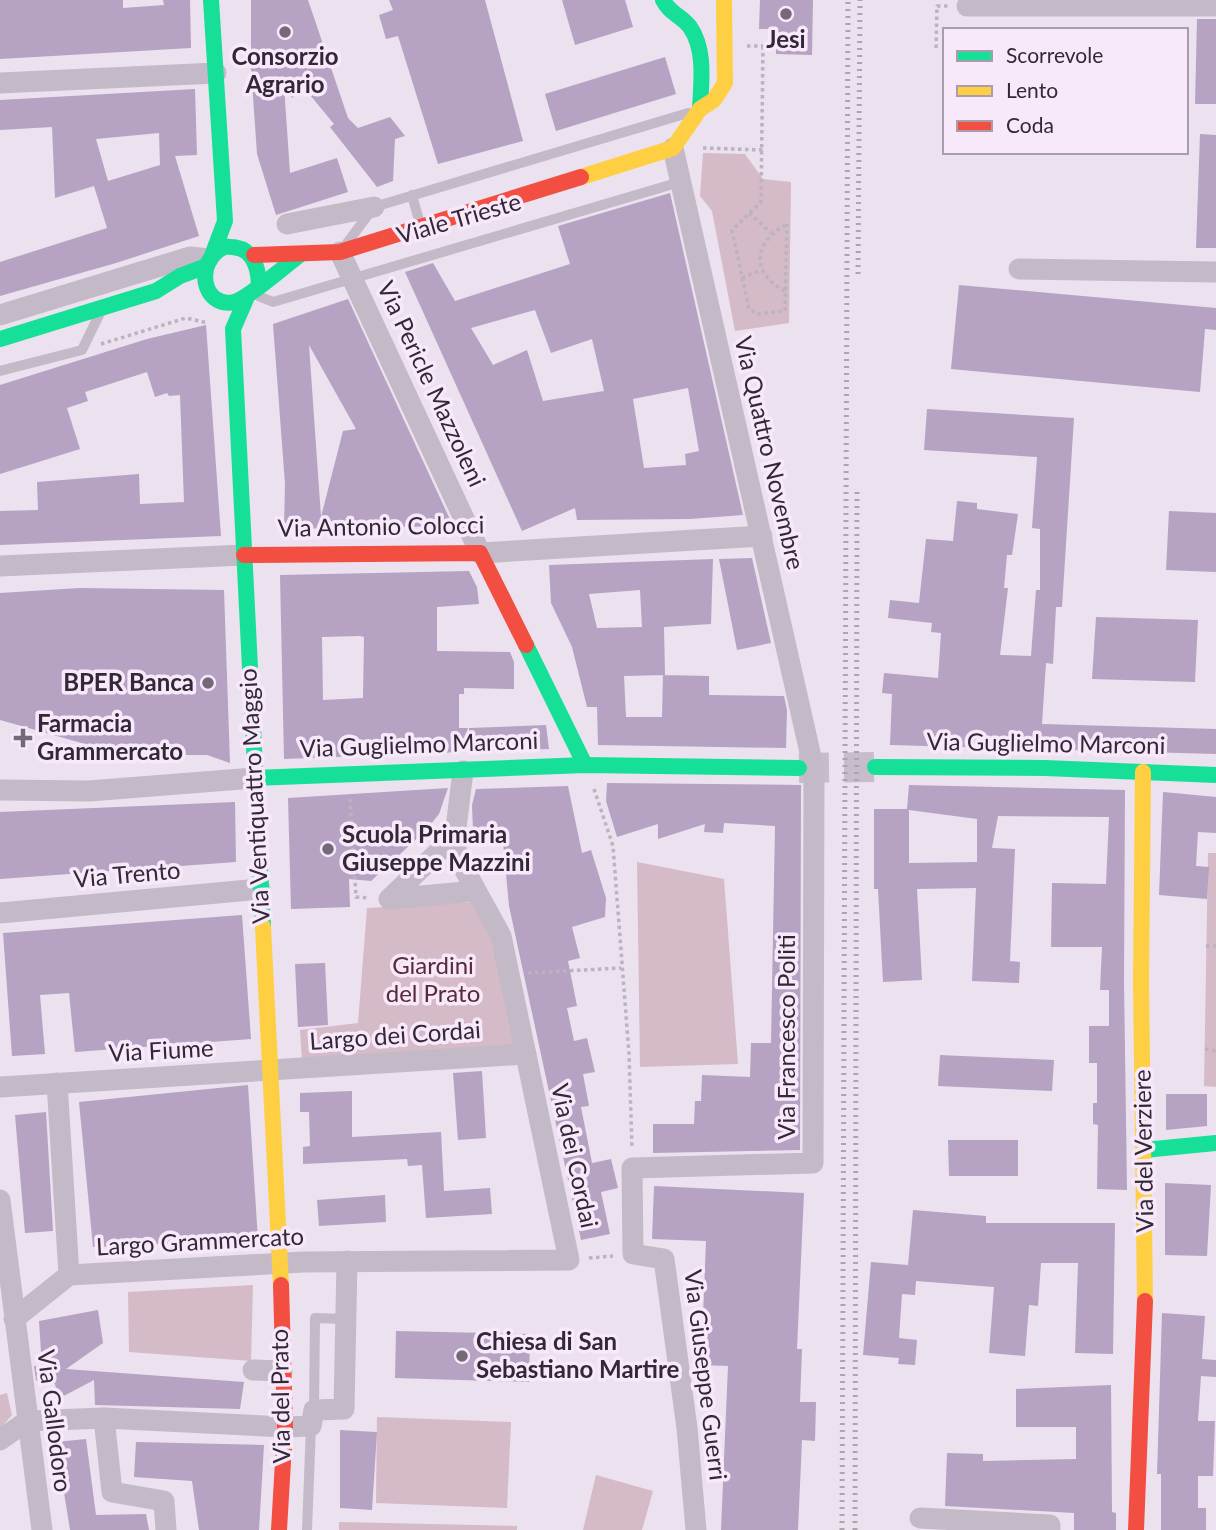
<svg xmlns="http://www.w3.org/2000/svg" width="1216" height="1530" font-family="Lato,sans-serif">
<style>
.green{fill:#d5bac8}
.building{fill:#b6a2c2;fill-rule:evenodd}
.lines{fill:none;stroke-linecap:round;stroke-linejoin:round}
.secondary-tunnel{stroke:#c7bcca;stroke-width:30;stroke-dasharray:30 15;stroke-linecap:butt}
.path{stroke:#bdb2c0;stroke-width:3.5;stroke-dasharray:3.5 3.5;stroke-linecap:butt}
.lane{stroke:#c4bac7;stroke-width:10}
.street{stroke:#c4bac7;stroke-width:21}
.fast{stroke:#16e098;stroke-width:16}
.slow{stroke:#ffcf43;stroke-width:16}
.jam{stroke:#f24e42;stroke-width:16}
.rail{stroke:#aca4af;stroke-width:5;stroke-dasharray:2 5;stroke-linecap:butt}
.poi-dot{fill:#736978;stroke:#f8e9fa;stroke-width:2.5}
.labels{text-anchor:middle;stroke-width:7;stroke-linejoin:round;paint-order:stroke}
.poi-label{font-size:24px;font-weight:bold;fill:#322838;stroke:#f8e9fa;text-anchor:start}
.street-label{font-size:24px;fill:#322838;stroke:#f8e9fa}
.park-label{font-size:24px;fill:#572b38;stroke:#f8e9fa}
</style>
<rect width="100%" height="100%" fill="#ece1ee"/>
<g class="green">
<path d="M703,153l42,1 18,25 28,3 -2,141 -54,8 -23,-120 -12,-15z"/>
<path d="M1208,853h8v234l-12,-1z"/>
<path d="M637,862l87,17 14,185 -98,3z"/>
<path d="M477,902l19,35 22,110 -216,14 -2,-31 58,-7 9,-115z"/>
<path d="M253,1285l-2,76 -122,-9 -1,-60z"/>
<path d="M7,1393l5,22 -12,14v-34z"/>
<path d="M377,1417l134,5 -4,86 -131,-5z"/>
<path d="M596,1475l57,16 -11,39h-59z"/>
<path d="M339,1522l178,4v4h-178z"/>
</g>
<g class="building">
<path d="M0,0h123v8l41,-3 -1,-5h27l1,48 -191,11z"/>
<path d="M251,0h57l40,118 10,10 32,-11 15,19 -10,3 -2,42 -16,6 -47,-60 4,-3 -29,-35 -13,9 -8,-12 6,87 47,-15 11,34 -72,23 -19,-61 -6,-86z"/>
<path d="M389,0h96l38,141 -85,23 -40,-128 -12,3 -7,-24 14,-5z"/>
<path d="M562,0h63l8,27 -58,18z"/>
<path d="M760,0h53l-1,55 -36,-1v-15h-6v-10h-11z"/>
<path d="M1197,19h19v85h-21z"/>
<path d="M665,57l11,37 -120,37 -11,-37z"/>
<path d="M195,89l2,66 -22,1 24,80 -83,27 -116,33v-34l107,-34 -13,-42 -39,12 -3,-71 -52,3v-30zM159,133l1,32 -52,16 -12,-42z"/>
<path d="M1200,134l16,1v113h-20z"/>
<path d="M670,193l73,322 -53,4 -113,1 -2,-12 -53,23 -117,-259 28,-9 22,38 115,-37 -12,-38zM535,310l16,43 41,-14 12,52 -61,10 -16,-51 -34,15 -22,-37zM688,388l11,63 -14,3 1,11 -42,3 -11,-69z"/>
<path d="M959,285l257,23v22l-11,-1 -5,63 -249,-23z"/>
<path d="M348,299l105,227 -169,3 1,-45 -12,-160zM309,345l47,84 -13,2 -22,86z"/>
<path d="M206,325l15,211 -221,9v-34l38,-1 -1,-28 102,-8 1,30 44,-2 -4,-107 -11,1 -2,-3 -12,4 -8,-25 -62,20 3,9 -21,7 13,41 -80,25v-89l147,-46z"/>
<path d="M927,409l147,9 -12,189h-6l-3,57 -7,-1 -4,61 174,5v25l-326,-9 2,-51 -10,-1 2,-20 54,5 3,-45 -10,-1 1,-9 -44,-5 2,-18 29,3 7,-64 27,2 4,-40 20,2v6l41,5 -6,41h-5l-3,33h4l-8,67 31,1 5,-66h4v-61l-8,-1 5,-71 -113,-7z"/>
<path d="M1169,511l47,2v59l-50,-2z"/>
<path d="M752,558l19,85 -34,7 -18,-91z"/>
<path d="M713,559l-2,65 -47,3 1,48 -41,1 2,41h36l1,-42 46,1v19l75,1 3,14 -1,38 -188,-3 -1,-38h-10l-15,-60 -21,-44 -2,-38zM640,590l2,37 -45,1 -8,-34z"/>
<path d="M469,571l8,16 2,17 -42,3v44l73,1 4,10v27l-50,-1v6h-5v34h9l-8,24 -176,7 -4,-184zM360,636l4,1 -1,61 -40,2 -1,-63z"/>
<path d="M79,588l145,2 6,173 -23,-8h-83l-124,-35v-127z"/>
<path d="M1096,617l102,3 -3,62 -103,-3z"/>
<path d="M546,725l3,24 -79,3 -1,-24z"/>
<path d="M607,783l194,2 -1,365 -147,3v-29h41l1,-23h6l1,-26 48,2 1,-34h20l4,-217 -51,-3 -1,10 -19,-1 1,-8 -47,15v-15l-41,13 -11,-36z"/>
<path d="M909,785l216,5 -1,191 3,209 -30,-1 1,-64 -5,-1v-21h4v-40h-8v-37h20v-36h-9l2,-43h-51l1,-64 54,1 3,-67 -111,-1 -6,32 23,1 -5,112 10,1 -1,21 -47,-2 4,-93 -59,1 5,91 -39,2 -5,-93h-4v-80h33zM909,810l68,9v43l-68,1z"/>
<path d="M568,786l14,67 9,-3 15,48 -1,19 -33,10 8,31 -12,3 9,45 -10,2 7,33 13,-3 8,34 -12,2 6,32 -8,1 11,56 19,-4 7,29 -17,4 9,42 -29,6 -72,-334 -7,-75h-29l-1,-26 4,-16z"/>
<path d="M448,788l-9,26 -13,16 -55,51 -22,-2 1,28 -59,2 -3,-111z"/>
<path d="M1163,792l53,5v36l-18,-1 -2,34 13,1 -2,32 -48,-4z"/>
<path d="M235,802l1,60 -236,17v-67z"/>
<path d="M242,915l9,124 -176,13 -6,-59 -29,2 5,59 -33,2 -9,-123z"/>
<path d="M325,963l3,62 -30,2 -3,-63z"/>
<path d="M940,1055l114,5 -2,31 -114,-5z"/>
<path d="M482,1071l4,67 -28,2 -5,-67z"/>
<path d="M248,1085l10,155 -165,7 -14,-145z"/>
<path d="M352,1091v46l89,-5 3,59 46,-3 2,26 -66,4 -4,-53 -14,1 -1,-7 -104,5v-17l7,-1 -1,-34h-9v-19z"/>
<path d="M1166,1094h41v32l-41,4z"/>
<path d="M46,1112l7,119 -28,2 -10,-118z"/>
<path d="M948,1140h70v36h-69z"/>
<path d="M1165,1183l46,2 -4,71 -42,-1z"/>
<path d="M654,1186l150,7 -7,156h5l-2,53h16l-1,39 -13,-1 -4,90h-77l7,-164 -27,-1 5,-124 -54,-2z"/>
<path d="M385,1195l1,27 -67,4 -2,-26z"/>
<path d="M913,1210l73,6v7h129l-2,131 -38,-1 3,-90h-37l-3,43 -9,-1 -4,51 -36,-3 5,-66 -78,-6 -1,14 -13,-1 -3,44 18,2 -2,25 -17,-1 1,-6 -36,-3 8,-93 37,3z"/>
<path d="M98,1310l5,33 -37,26 178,13 -4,27 -145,-4 -1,-25 -36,19 -3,-15h-12l-7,-4 -2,-14 8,1 -3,-46z"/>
<path d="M1162,1313l43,3 -3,43 14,1v17l-15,-1 -3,45h17l-2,55h-15v32h8v22h-45v-56h-4z"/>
<path d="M396,1331l134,3 -1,48 -134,-4z"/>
<path d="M1111,1385l1,127 4,1v17h-42v-17l-129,-7 2,-53 36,1v7l93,-2v-32h-60v-38z"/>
<path d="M340,1430l37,2 -5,78 -32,-2z"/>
<path d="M86,1439l10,76 50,-1 3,16h-79l-14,-88z"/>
<path d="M136,1442l128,3 -5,85h-60l-7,-49 -58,-4z"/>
</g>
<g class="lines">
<path class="secondary-tunnel" d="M799,768l76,-1"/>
<g class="path">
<path d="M747,46h29"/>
<path d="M763,46l-2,156 -29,28 17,79 8,5 28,-3 2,-87"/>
<path d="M936,48l1,-42h11"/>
<path d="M703,148l60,2"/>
<path d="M749,213l22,20"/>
<path d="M742,278l19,-8"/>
<path d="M785,291c-36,-19 -31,-49 2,-67"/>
<path d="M101,344l85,-26 22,5"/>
<path d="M594,789l19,57 16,208 3,94"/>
<path d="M350,799l6,98 13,1"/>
<path d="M1206,946h10"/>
<path d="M528,973l93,-5"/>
<path d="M1205,1049l11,2"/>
<path d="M589,1258l24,-2"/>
</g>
<g class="lane">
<path d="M412,195l8,29"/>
<path d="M347,243l27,-36 314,-94"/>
<path d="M256,295l17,7 407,-120"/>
<path d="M0,371l82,-21 18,-37"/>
<path d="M314,1410l1,-92 31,1"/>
<path d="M307,1530l4,-104"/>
</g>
<g class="street">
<path d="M967,6h249"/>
<path d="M0,83l216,-10"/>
<path d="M673,148l141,622 -1,393 -181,5 1,86 31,5 23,169 9,102"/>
<path d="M287,224l87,-17"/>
<path d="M340,252l140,301 282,-17"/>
<path d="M1019,269l197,3"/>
<path d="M0,315l190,-58 18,2"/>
<path d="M0,566l244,-11"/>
<path d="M0,790l89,1 165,-13"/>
<path d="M455,836l-66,63 87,-8"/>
<path d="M0,913l260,-24"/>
<path d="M57,1083l12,192"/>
<path d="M0,1087l526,-33"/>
<path d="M0,1200l42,330"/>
<path d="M14,1319l55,-44 234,-13 266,-2 -68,-324 -44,-80 -2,-20 8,-65"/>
<path d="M253,1370l29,1"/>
<path d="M104,1418l181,9 26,-1 3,-16 30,-1 3,-148"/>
<path d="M0,1440l27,-19 77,-3 8,74 52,9 2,29"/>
<path d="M920,1518l130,7v5"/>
</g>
<g class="fast">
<path d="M211,0l14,221 -12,32"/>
<path d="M663,0c6,13 19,16 27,27 16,23 11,56 10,82"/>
<path d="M259,285c-1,-24 -9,-40 -35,-38 -31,15 -21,62 10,55 12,-2 53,-38 67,-48"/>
<path d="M246,299l-13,30 30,598"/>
<path d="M0,339l156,-48 24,-15 24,-9"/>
<path d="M526,645l59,120"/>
<path d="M875,767l170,1 171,7"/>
<path d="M254,778l331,-13 214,3"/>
<path d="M1144,1150l72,-7"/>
</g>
<g class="slow">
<path d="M581,177l92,-29 27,-39 14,-9 11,-17 -1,-83"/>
<path d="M1143,772l-2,209 4,320"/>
<path d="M263,927l18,358"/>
</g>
<g class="jam">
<path d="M254,255l86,-3 241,-75"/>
<path d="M244,555l236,-2 46,92"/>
<path d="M279,1530l6,-103 -4,-142"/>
<path d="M1136,1530l9,-229"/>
</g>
<g class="rail">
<path d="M858,274l2,-274"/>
<path d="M842,1530l6,-1530"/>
<path d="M855,1530l2,-1043"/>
</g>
</g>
<g class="poi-dot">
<circle cx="786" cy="14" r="7"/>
<circle cx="285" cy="32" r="7"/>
<circle cx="208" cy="683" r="7"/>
<path d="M19.5 727.5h7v7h7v7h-7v7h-7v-7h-7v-7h7z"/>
<circle cx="328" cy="849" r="7"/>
<circle cx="462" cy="1356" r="7"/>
</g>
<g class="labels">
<g class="poi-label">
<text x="786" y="48" text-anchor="middle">Jesi</text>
<text x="285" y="65" text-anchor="middle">Consorzio<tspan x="285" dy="28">Agrario</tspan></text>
<text x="194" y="691" text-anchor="end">BPER Banca</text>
<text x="37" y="732">Farmacia<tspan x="37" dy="28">Grammercato</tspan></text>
<text x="342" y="843">Scuola Primaria<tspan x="342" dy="28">Giuseppe Mazzini</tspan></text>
<text x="476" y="1350">Chiesa di San<tspan x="476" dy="28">Sebastiano Martire</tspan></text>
</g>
<g class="street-label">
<text transform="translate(459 219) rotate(-16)" y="8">Viale Trieste</text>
<text transform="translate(431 384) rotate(65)" y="8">Via Pericle Mazzoleni</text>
<text transform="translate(769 453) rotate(77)" y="8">Via Quattro Novembre</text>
<text transform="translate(381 527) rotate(-1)" y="8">Via Antonio Colocci</text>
<text transform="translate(1046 744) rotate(1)" y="8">Via Guglielmo Marconi</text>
<text transform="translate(419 745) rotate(-2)" y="8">Via Guglielmo Marconi</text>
<text transform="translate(255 796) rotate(-93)" y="8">Via Ventiquattro Maggio</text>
<text transform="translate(127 875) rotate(-5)" y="8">Via Trento</text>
<text transform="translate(395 1036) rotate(-4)" y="8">Largo dei Cordai</text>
<text transform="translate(787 1037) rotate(-90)" y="8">Via Francesco Politi</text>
<text transform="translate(161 1051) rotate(-3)" y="8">Via Fiume</text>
<text transform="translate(1144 1151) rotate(-91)" y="8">Via del Verziere</text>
<text transform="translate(574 1156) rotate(78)" y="8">Via dei Cordai</text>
<text transform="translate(200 1242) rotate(-3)" y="8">Largo Grammercato</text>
<text transform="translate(705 1375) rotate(83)" y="8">Via Giuseppe Guerri</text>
<text transform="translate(281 1396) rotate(-91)" y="8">Via del Prato</text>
<text transform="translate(54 1421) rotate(83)" y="8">Via Gallodoro</text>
</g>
<g class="park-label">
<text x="433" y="974">Giardini<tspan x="433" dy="28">del Prato</tspan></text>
</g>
</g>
<rect x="943" y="28" width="245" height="126" fill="#f8e9fa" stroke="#a99cac" stroke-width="2"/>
<rect x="957" y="51" width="35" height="10" fill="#16e098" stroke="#a99cac" stroke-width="2"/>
<text x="1006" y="63" font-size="21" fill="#322838">Scorrevole</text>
<rect x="957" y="86" width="35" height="10" fill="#ffcf43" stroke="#a99cac" stroke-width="2"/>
<text x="1006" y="98" font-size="21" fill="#322838">Lento</text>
<rect x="957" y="121" width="35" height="10" fill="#f24e42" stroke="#a99cac" stroke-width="2"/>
<text x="1006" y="133" font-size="21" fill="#322838">Coda</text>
</svg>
